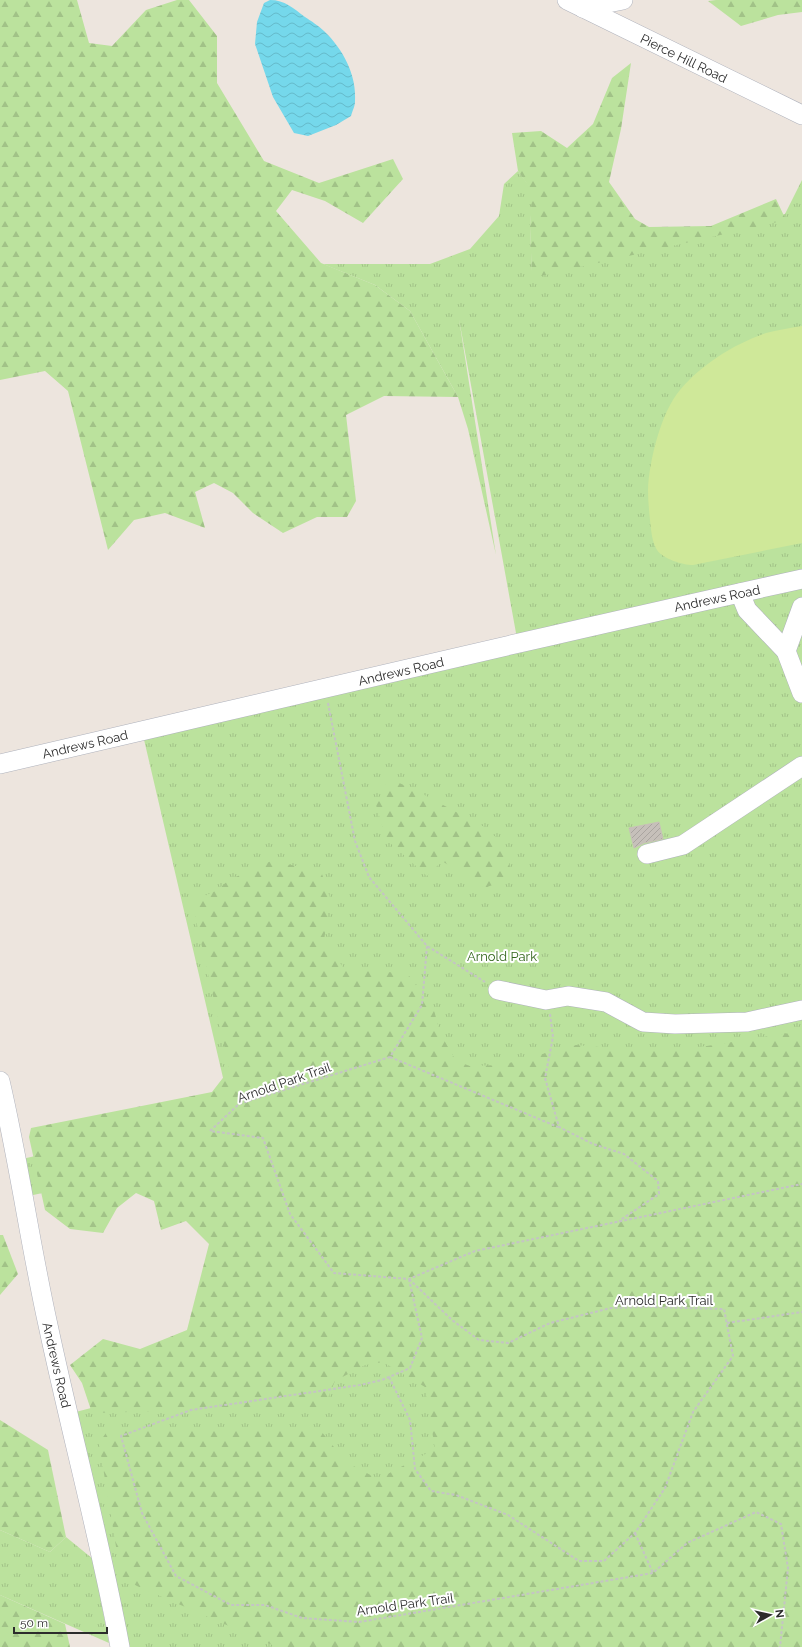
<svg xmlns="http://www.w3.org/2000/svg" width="802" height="1647" font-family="Raleway,sans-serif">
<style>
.grass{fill:url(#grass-tufts)}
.forest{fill:url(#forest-firs)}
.pitch{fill:#cfe899}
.water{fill:url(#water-waves)}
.building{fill:url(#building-hatch);stroke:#c8c1b8}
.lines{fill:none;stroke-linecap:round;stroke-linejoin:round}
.minor-casing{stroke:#afb2bc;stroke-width:20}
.path{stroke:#c4c4c4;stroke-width:2;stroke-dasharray:3 2;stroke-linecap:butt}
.minor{stroke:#fff;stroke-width:19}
.labels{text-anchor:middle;stroke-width:4;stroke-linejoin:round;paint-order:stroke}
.street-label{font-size:13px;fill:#2c2c2c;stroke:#fff}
.park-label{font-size:13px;fill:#34671d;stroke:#fff}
</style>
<defs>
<pattern id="grass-tufts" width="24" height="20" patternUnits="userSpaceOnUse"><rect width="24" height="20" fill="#bbe29d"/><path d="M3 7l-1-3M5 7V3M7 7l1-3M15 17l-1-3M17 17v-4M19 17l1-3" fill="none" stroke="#a1c287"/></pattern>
<pattern id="forest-firs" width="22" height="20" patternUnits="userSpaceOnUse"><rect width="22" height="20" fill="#bbe29d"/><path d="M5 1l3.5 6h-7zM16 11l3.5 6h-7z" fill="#a1c287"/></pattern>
<pattern id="water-waves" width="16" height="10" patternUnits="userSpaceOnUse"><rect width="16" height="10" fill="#75d8eb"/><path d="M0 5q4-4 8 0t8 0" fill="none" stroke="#65baca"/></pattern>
<pattern id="building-hatch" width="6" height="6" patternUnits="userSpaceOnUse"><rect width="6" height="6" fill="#c6c0ba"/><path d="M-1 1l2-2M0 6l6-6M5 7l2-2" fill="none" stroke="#aaa5a0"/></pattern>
</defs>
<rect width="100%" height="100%" fill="#ede5de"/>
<g class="grass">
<path d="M518,171l15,20 -3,36 2,44 253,-57 17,-34v1467h-682l-52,-233 222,-58 -49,-206 -217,47 -11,-36 218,-49 -89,-381 376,-87 -59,-325 37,236 -28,-126 -10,-32 -48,-86 -35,-26 -52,-21h107l40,-15 29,-33 5,-32z"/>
<path d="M0,1530l50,22 16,-15 27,22 16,84 -109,-48z"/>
</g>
<g class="forest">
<path d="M0,0h77l12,43 23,3 34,-36 31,-10h12l28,36v47l47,78 55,22 74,-24 10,20 -40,44 -38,-22 -33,-11 -16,21 45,52 54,22 35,26 48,86 -74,-1 -38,19 10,86 -9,16h-30l-34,16 -30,-20 -20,-20 -19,-10 -19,9 10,36 -40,-15 -31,7 -26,30 -40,-159 -23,-20 -45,9z"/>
<path d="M716,0h86v12l-24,3 -37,11 -33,-25z"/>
<path d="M631,63l-10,66 -12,53 26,37 14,8 62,-1 65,-27 10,21 -254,58 -2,-51 2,-36 -14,-20 -6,-38 29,-2 26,17 26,-24 19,-46z"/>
<path d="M388,778l27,12 73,39 21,23 1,27 -26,9 -42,-27 -15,15 -41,-37 -10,-34z"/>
<path d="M271,861l50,10 9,27 -6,43 21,29 62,3 27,37 6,23 16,28 14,5 31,-1 75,-20 23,2 95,1 108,-17v616h-525l-140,-61 -16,-9 -22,-134 9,-13 213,1 25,31 32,17 57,-30 -10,-62 -42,-25 -18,3 -30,16 -11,26 -232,6 -10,-30 -12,-18 33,-26 37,10 47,-19 22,-86 -23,-23 -25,9 -7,-29 -18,-8 -19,15 -14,25 -33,-4 -25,-19 -16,-73 2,-9 181,-36 17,-22 -3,-16 -34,-152 25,-12 12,-10z"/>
<path d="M0,1235h3l15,39 -18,21z"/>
<path d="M0,1420l48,30 18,87 -16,15 -50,-22z"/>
<path d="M0,1595l65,29 5,23h-70z"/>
</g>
<path class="pitch" d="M802,326v217l-109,22c-10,0 -30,-6 -36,-15 -5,-8 -6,-20 -7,-30 -1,-10 -2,-20 -2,-30 1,-29 13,-78 32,-100 22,-26 54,-46 86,-57 11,-3 24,-5 36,-7z"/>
<path class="water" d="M270,0c15,0 23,8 35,17 6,4 14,9 19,14 19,18 33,44 31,71 0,4 -3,10 -4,14l-15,9 -28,11 -14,-3 -21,-36 -18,-53 2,-22 7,-19z"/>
<path class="building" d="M659,822l4,17 -19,4 -10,5 -5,-20z"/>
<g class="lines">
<defs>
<g id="minor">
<path d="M567,0l235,115"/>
<path d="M583,8l40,-8"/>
<path d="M740,593l7,17 39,41 16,42"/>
<path d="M786,651l16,-44"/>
<path d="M0,764c267,-62 534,-126 802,-185"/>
<path d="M647,854l36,-9 119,-79"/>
<path d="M498,990l48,10 22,-4 38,6 37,20 32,2 72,-2 55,-12"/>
<path d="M0,1081c19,81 30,163 48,244 23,108 52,214 72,322"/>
</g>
</defs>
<use href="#minor" class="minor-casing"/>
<g class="path">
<path d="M328,703l27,138 14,36 58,69 58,36"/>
<path d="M427,946l-5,59 -32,52 -151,47 -29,27 53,7 27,76 44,59 75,6 66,-28 327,-67"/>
<path d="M550,1014l3,23 -8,41 14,49 34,17 31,10 34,27 1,13 -40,27"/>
<path d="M390,1057l168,70"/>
<path d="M409,1279l13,59 -12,30 -28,12 -22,5 -169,25 -70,26 21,77 34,63 55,29h34l37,13 57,4 294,-49 34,-30 69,-31 25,12 7,44 -8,79"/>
<path d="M727,1323l75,-11"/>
<path d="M389,1377l21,43 5,49 16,22 25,4 52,20 71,46h25l31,-28 30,-45 28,-76 40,-56 -9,-47 -76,-2 -37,1 -61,15 -42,20 -29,-3 -27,-20 -42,-40"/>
<path d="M635,1533l18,40"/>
</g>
<use href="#minor" class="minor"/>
</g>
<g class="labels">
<g class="street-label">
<text transform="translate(684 58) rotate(26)" y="5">Pierce Hill Road</text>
<text transform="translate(717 598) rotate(-12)" y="5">Andrews Road</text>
<text transform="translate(401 671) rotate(-13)" y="5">Andrews Road</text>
<text transform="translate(85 744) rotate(-13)" y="5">Andrews Road</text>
<text transform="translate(284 1082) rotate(-19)" y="5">Arnold Park Trail</text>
<text x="664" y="1305">Arnold Park Trail</text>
<text transform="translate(57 1365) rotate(77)" y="5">Andrews Road</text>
<text transform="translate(405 1604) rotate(-8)" y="5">Arnold Park Trail</text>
</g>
<g class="park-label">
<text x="502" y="961">Arnold Park</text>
</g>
</g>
<g transform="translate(770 1615) rotate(82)" stroke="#ffffff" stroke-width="3" paint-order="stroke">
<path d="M0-3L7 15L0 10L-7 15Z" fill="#2c2c2c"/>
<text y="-6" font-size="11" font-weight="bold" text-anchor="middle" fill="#2c2c2c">N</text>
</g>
<path d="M14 1627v6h93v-6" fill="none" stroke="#2c2c2c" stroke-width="2"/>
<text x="20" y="1627" font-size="12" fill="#2c2c2c" stroke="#ffffff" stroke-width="3" paint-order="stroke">50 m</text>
</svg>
